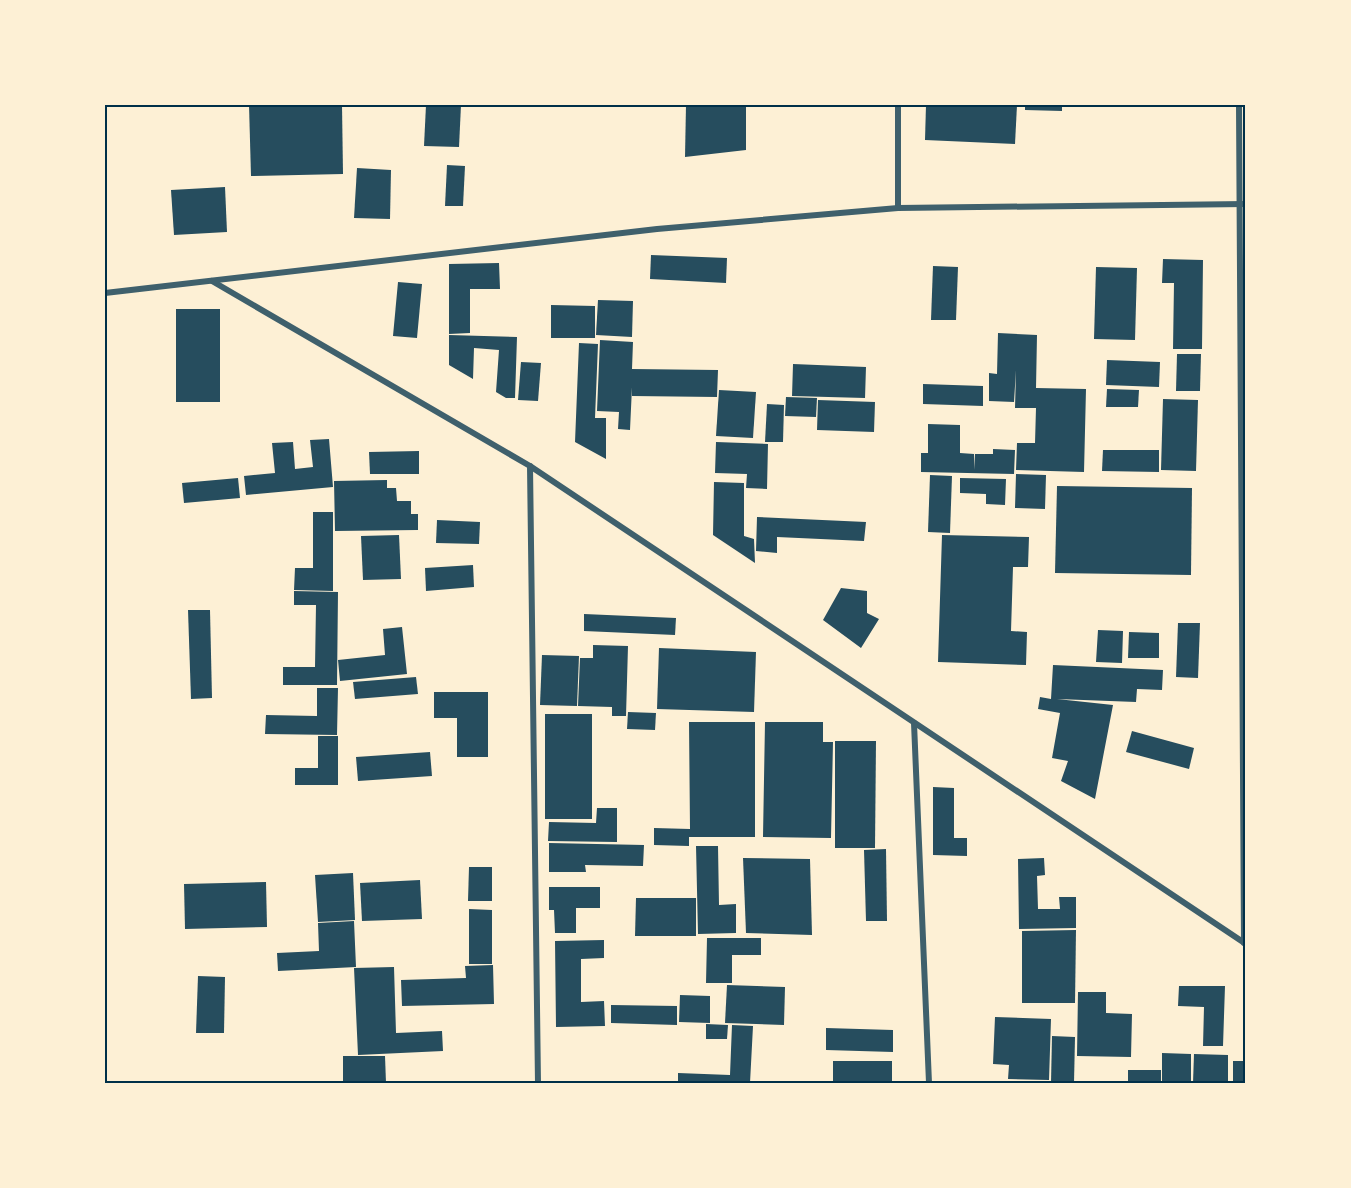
<svg xmlns="http://www.w3.org/2000/svg" width="1351" height="1188" font-family="Arial,sans-serif">
<style>
.building{fill:#264d5e}
.lines{fill:none;stroke-linecap:round;stroke-linejoin:round}
.minor{stroke:#3f606c;stroke-width:6}
.neatline{fill:none;stroke:#003049;stroke-width:2}
</style>
<rect width="100%" height="100%" fill="#fdf0d5"/>
<g class="building">
<path d="M249,105h93l1,69 -92,2z"/>
<path d="M426,105h35l-2,42 -35,-1z"/>
<path d="M686,105h60v45l-61,7z"/>
<path d="M926,105h91l-2,39 -90,-4z"/>
<path d="M1025,105h37v6l-37,-1z"/>
<path d="M447,165l18,1 -2,40h-18z"/>
<path d="M357,168l34,2 -1,49 -36,-1z"/>
<path d="M225,187l2,45 -53,3 -3,-45z"/>
<path d="M651,255l76,3 -1,25 -76,-4z"/>
<path d="M1163,259l40,1 -1,89h-29l1,-66h-12z"/>
<path d="M499,263l1,26h-30v44l-21,1v-70z"/>
<path d="M933,266l25,1 -2,53h-25z"/>
<path d="M1096,267l41,1 -2,72 -41,-1z"/>
<path d="M398,282l24,2 -5,54 -24,-2z"/>
<path d="M598,300l35,1 -1,36 -36,-2z"/>
<path d="M551,305l44,1v32h-44z"/>
<rect x="176" y="309" width="44" height="93"/>
<path d="M998,333l39,2 -1,53 50,1 -2,83 -68,-2 1,-27h18l1,-35h-21l1,-38 -2,32 -25,-1v-28l8,1z"/>
<path d="M449,335l68,2 -2,61h-9l-10,-6 3,-42 -25,-2 -1,31 -24,-14z"/>
<path d="M600,340l33,2 -1,27 86,1 -1,27 -85,-1v-9l-2,43 -12,-1 1,-17 -22,-1z"/>
<path d="M579,343l19,1 -3,74h11v41l-31,-17z"/>
<path d="M1177,354h24l-1,37h-24z"/>
<path d="M1107,360l53,2 -1,25 -53,-2z"/>
<path d="M521,362l20,1 -3,38 -20,-1z"/>
<path d="M793,364l73,3 -1,31 -73,-2z"/>
<path d="M923,384l60,2v20l-60,-2z"/>
<path d="M1107,389l32,1 -1,17h-32z"/>
<path d="M719,390l37,2 -3,46 -37,-2z"/>
<path d="M786,397l31,1 -1,19 -31,-1z"/>
<path d="M1163,399l35,1 -2,71 -35,-1z"/>
<path d="M818,400l57,2 -1,30 -57,-2z"/>
<path d="M767,404l17,1 -1,37h-18z"/>
<path d="M928,424l32,1v28l14,1v16l1,-16h18v-5l22,1 -1,24 -93,-2v-19h7z"/>
<path d="M329,439l4,48 -87,8 -2,-19 31,-3 -3,-30 21,-1 2,27 18,-2 -3,-27z"/>
<path d="M716,442l52,2 -1,45 -21,-1 1,-14 -32,-1z"/>
<path d="M1103,450h56v22l-57,-1z"/>
<path d="M419,451v23h-49l-1,-22z"/>
<path d="M1016,474l30,1 -1,34 -30,-1z"/>
<path d="M930,475l22,1 -2,57 -22,-1z"/>
<path d="M238,478l2,20 -56,5 -2,-20z"/>
<path d="M960,478l46,1 -1,26 -19,-1v-10l-26,-1z"/>
<path d="M387,480v8h9l1,13h14v13h7v16l-83,1 -1,-50z"/>
<path d="M714,482l30,1v53l10,3 1,24 -42,-28z"/>
<path d="M1057,486l135,2 -1,87 -136,-2z"/>
<path d="M313,512h20v79l-39,-1 1,-22h18z"/>
<path d="M757,517l109,5 -2,19 -87,-4v16l-21,-2z"/>
<path d="M437,520l43,2 -1,22 -43,-1z"/>
<path d="M399,535l2,44 -38,1 -2,-44z"/>
<path d="M942,535l87,2 -1,30h-15l-2,64 16,1 -1,33 -88,-3z"/>
<path d="M473,565l1,22 -48,4 -1,-23z"/>
<path d="M841,588l26,3v22l12,6 -18,29 -38,-28z"/>
<path d="M294,591l44,1 -1,93h-54v-18h32l1,-62h-22z"/>
<path d="M188,610h22l2,88 -21,1z"/>
<path d="M584,614l92,4 -1,17 -91,-4z"/>
<path d="M1178,623h22l-2,55 -22,-1z"/>
<path d="M402,627l5,47 -67,7 -2,-21 47,-5 -2,-26z"/>
<path d="M1098,630l25,1 -1,32 -26,-1z"/>
<path d="M1129,632l30,1v25h-31z"/>
<path d="M593,645l35,1 -2,70h-14v-9l-34,-1 2,-48h13z"/>
<path d="M659,648l97,4 -2,60 -97,-3z"/>
<path d="M542,655l37,1 -2,50 -37,-1z"/>
<path d="M1053,665l110,5 -1,20 -25,-1 -1,13 -79,-3 56,6 -18,94 -34,-18 7,-20 -16,-3 8,-45 -22,-4 2,-12 11,2z"/>
<path d="M416,677l2,17 -63,5 -2,-17z"/>
<path d="M317,688h21l-1,47 -72,-1 1,-19 51,1z"/>
<path d="M434,692h54v65h-31v-39h-23z"/>
<path d="M628,712l28,1 -1,17 -28,-1z"/>
<rect x="545" y="714" width="47" height="105"/>
<path d="M689,722h66v115h-66v9l-35,-1v-17l36,1z"/>
<path d="M765,722h58v20h10l-2,96 -68,-1z"/>
<path d="M1132,731l62,17 -5,21 -63,-17z"/>
<path d="M318,736h20v49h-43v-17h23z"/>
<path d="M835,741h41l-1,107h-40z"/>
<path d="M430,752l2,24 -74,5 -2,-24z"/>
<path d="M933,787l21,1v50h13v18l-34,-1z"/>
<path d="M597,808h20v34l-69,-1 1,-19 47,1z"/>
<path d="M549,843l95,2 -1,21 -58,-1 1,7h-37z"/>
<path d="M696,846h22l1,59 17,-1v29l-38,1z"/>
<path d="M886,849l1,72h-21l-2,-71z"/>
<path d="M743,858l67,1 2,76 -66,-2z"/>
<path d="M1044,858l1,17 -8,1 1,33h22l-1,-12h17v31l-57,1 -1,-70z"/>
<path d="M469,867h23v34h-24z"/>
<path d="M353,873l2,47 -37,2 -3,-47z"/>
<path d="M420,880l2,39 -60,2 -2,-38z"/>
<path d="M266,882l1,45 -82,2 -1,-45z"/>
<path d="M549,887h51v21h-24v25h-21l-1,-23h-5z"/>
<path d="M636,898h60v38h-61z"/>
<path d="M469,909l23,1v54h-23z"/>
<path d="M354,921l2,46 -78,4 -1,-18 42,-2 -1,-28z"/>
<path d="M1076,930l-1,73h-53v-72z"/>
<path d="M707,938h54v17h-29v28h-26z"/>
<path d="M604,940v18l-23,1v43l23,-1 1,25 -49,1 -1,-86z"/>
<path d="M493,965l1,39 -92,2 -1,-26 65,-2 -1,-12z"/>
<path d="M394,967l2,66 46,-2 1,20 -85,4 -4,-87z"/>
<path d="M198,976l27,1 -1,56h-28z"/>
<path d="M727,985l58,2 -1,38 -59,-2z"/>
<path d="M1179,986h46l-2,60h-20l1,-39 -26,-1z"/>
<path d="M1078,992h28v21l26,1 -1,43 -54,-1z"/>
<path d="M680,995l30,1v27l-31,-1z"/>
<path d="M611,1005l66,1v19l-66,-2z"/>
<path d="M995,1017l56,2 -2,61 -41,-1 1,-14 -16,-1z"/>
<path d="M706,1024l22,1 -1,14h-21z"/>
<path d="M732,1025l21,1 -3,57h-72v-10l52,2z"/>
<path d="M826,1028l67,2v22l-67,-2z"/>
<path d="M1052,1036l23,1 -1,46h-23z"/>
<path d="M1162,1053l29,1v29h-29z"/>
<path d="M1194,1054l34,1v28h-35z"/>
<path d="M343,1056h42l1,27h-43z"/>
<rect x="833" y="1061" width="59" height="22"/>
<path d="M1233,1061h13v21l-13,1z"/>
<rect x="1128" y="1070" width="33" height="13"/>
</g>
<g class="lines">
<g class="minor">
<path d="M898,105v103"/>
<path d="M1239,105l5,838"/>
<path d="M212,281l318,185 716,478"/>
<path d="M105,293l552,-64 241,-21 348,-4"/>
<path d="M530,466l8,617"/>
<path d="M914,723l15,360"/>
</g>
</g>
<rect width="1351" height="1188" fill="none" stroke="#fdf0d5" stroke-width="213"/>
<rect x="106" y="106" width="1138" height="976" class="neatline"/>
</svg>
